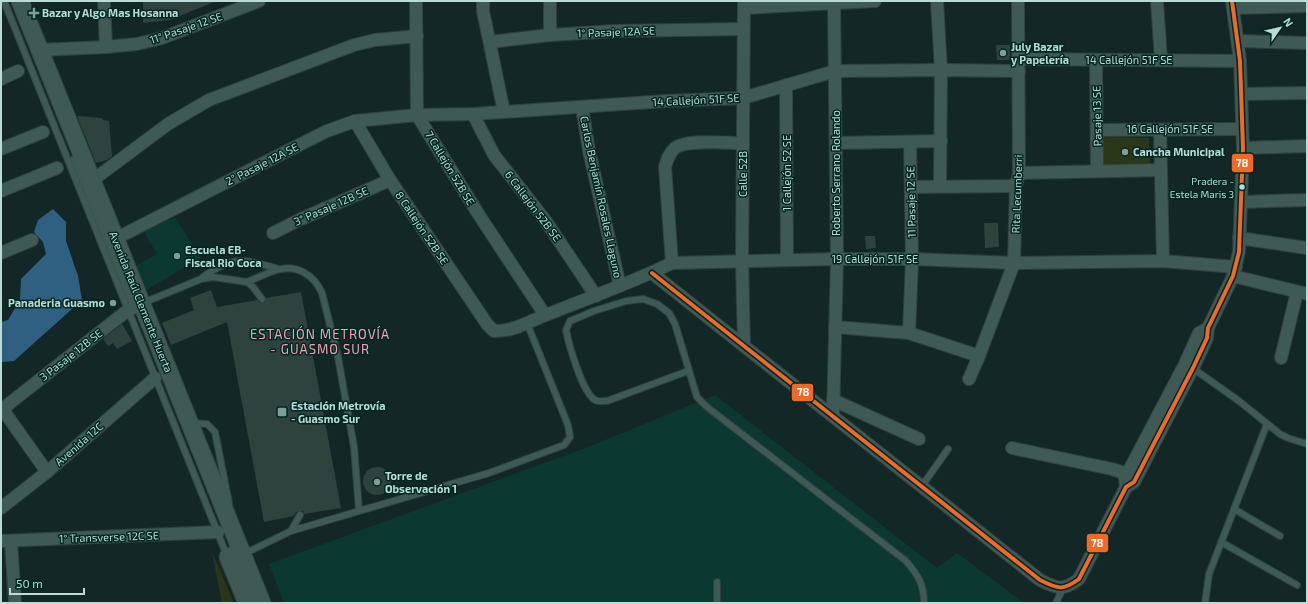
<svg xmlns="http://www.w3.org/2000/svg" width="1308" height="604" font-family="'Exo 2',sans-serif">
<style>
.built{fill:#0c3832}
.green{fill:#2b3718}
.water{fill:#2f6082}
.building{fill:#2e423e}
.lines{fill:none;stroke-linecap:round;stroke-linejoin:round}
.lane-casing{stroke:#30423f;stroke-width:8}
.street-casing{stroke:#30423f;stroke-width:14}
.secondary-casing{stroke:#30423f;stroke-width:19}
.lane{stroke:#3f5a55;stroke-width:6}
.street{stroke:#3f5a55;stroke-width:12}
.secondary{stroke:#3f5a55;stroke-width:17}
.bus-1-casing{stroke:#002722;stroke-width:7}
.bus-1{stroke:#f36827;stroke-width:4}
.poi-dot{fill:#809d98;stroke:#002722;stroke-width:1.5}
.bus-dot{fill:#badcd6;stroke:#002722;stroke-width:1.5}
.labels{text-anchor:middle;stroke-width:3;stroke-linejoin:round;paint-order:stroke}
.bus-label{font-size:10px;fill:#badcd6;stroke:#002722;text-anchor:end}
.poi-label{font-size:11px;font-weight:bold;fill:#badcd6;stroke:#002722;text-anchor:start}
.street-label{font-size:11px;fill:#badcd6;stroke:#002722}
.quarter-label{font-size:13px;letter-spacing:1px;fill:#f6a4b8;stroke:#002722}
.line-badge{stroke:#002722;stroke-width:1.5}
.badge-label{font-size:11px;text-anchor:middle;font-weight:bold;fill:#fff}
</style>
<rect width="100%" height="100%" fill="#132826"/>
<g class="built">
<path d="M175,217l26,41 -60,35 -10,-24 26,-15 -13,-22z"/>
<path d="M715,395l222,173 20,-15 67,50h-740l-15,-39 319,-117z"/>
</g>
<g class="green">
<path d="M1101,137l48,1 1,27h-48z"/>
<path d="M212,552l22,51h-12z"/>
</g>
<path class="water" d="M53,209l13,13v19l12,35 4,24 -68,61 -13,1v-40l7,-2 12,-20 1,-21 25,-25 -3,-12 -9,-10 4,-12z"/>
<g class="building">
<path d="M143,1h73l-46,19 -27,3z"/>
<path d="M996,45h14v15h-13z"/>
<path d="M77,116l25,2 1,2 6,1 3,35 -5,4 -11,3z"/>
<path d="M984,223h14l1,24 -14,1z"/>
<path d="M865,236h10l1,12 -10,1z"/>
<path d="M211,290l6,17 40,-7 3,3h3l3,-2v-3l35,-6 40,216 -37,6 -1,-3h-3l-4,1 -2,4 -30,6 -37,-200 -56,23 -9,-22 32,-13 -4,-12z"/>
<path d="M122,324l10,17 -15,8 -4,-6 -5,3 -5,-7z"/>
<circle cx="377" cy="481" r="14"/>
</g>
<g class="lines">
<defs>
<g id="lane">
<path d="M4,1l223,555"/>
<path d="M74,159l60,149"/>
<path d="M203,277c30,-22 42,-18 75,-8"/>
<path d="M247,282c10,-4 20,-9 30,-12 20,-6 37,5 45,23l16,64 16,90 5,63"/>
<path d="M143,303l58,-24 12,-2 34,5 6,5 9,12"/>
<path d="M1191,367l48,34 41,33 8,4 19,6"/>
<path d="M688,371l-81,30c-3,0 -9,1 -12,-1 -13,-8 -26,-55 -29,-70l4,-9 24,-10 32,-10 17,-2 14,5 12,9 6,11 22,73 10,10 199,154c12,14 18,23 18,42"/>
<path d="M192,423l15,1 8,8 14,71"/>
<path d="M922,486l26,-37"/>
<path d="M1234,509l46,27"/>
<path d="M291,531l198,-58 75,-28 6,-8 -2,-12 -41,-102"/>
<path d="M1221,542l76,43"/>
<path d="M243,553l9,-3 39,-19 9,-16"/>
<path d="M717,603v-21"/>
<path d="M1056,603l7,-15"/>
<path d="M1205,603l4,-29 58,-150"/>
</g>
<g id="street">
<path d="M104,1l2,46"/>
<path d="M416,1l1,114 62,100 66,100"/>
<path d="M483,1v10l21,101"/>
<path d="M937,1l4,69 -1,116"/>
<path d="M1157,1l4,59"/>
<path d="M744,8l131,-7"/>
<path d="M1233,8l74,-2"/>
<path d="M550,35v-34"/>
<path d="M1238,41l69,2"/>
<path d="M490,42l60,-7 65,-4 128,-2"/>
<path d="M40,50l66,-3 31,-3 25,-6 97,-37"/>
<path d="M1018,59l222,2"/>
<path d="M1096,60l1,111"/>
<path d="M1,79l17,-8"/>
<path d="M786,85l1,175"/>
<path d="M1242,94l65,-1"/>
<path d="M582,107l7,44 31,135"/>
<path d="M473,114l21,41 51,65 51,76"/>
<path d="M355,121l35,59 97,144 7,7c18,1 36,-10 52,-16 42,-17 85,-32 126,-52l165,-4h75l102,4 149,-2 73,6"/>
<path d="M1097,130l145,-1"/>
<path d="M1160,130l3,131"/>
<path d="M836,143l105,-2"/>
<path d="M1243,148l64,-2"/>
<path d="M1,149l42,-17"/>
<path d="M1019,173l142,-3"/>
<path d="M93,180l75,-56 41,-24 145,-55 21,-5 42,-4"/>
<path d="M911,187l105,-1"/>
<path d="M1,191l56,-23"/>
<path d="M1241,202l66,-2"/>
<path d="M273,233l28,-14 89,-39"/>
<path d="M1239,238l68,10"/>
<path d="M115,239l180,-92 32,-16 28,-10 62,-6 56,-1 193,-13 77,-3 92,-27 106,-1 78,1"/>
<path d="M1,253l31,-13"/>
<path d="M672,263l-7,-96c2,-7 4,-14 10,-19 12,-9 52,-5 68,-5"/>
<path d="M652,273l92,73 296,234c18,9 23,11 39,-1l47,-92 8,-5 59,-114 14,-30 1,-10 25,-52 6,-24 4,-104 -3,-87 -8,-60"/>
<path d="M1233,276l74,18"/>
<path d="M835,327l74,6 70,23"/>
<path d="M909,333l3,-74 -2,-117"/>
<path d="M744,346l-2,-85 2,-260"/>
<path d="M1281,358l16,-66"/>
<path d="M969,379l10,-23 35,-93 2,-77 3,-13 -1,-172"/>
<path d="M833,400l86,39"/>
<path d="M1,407l46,65"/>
<path d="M1,410l127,-100 14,-6"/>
<path d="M833,416l4,-157 -3,-258"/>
<path d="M1012,448l100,21 15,5"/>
<path d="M1126,487l-1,-9 60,-114 14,-31 9,-5"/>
<path d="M1,508l46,-36 108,-94"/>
<path d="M1,541l217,-9"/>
<path d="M11,541l4,62"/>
</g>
<g id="secondary">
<path d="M20,1l242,602"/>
<path d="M243,553l-15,4 19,46"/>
</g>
</defs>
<use href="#lane" class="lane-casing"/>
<use href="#street" class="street-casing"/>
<use href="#secondary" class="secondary-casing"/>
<use href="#lane" class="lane"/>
<use href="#street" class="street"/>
<use href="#secondary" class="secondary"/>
<defs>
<path id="bus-1" d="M652,273l92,73 296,234c18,9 23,11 39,-1l47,-92 8,-5 59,-114 14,-30 1,-10 25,-52 6,-24 4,-104 -3,-87 -8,-60"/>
</defs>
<use href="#bus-1" class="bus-1-casing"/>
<use href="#bus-1" class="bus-1"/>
</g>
<g class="poi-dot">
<path d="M32 7h4v4h4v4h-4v4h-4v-4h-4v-4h4z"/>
<circle cx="1003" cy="53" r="4"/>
<circle cx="1125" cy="152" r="4"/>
<circle cx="177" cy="256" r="4"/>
<circle cx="113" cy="303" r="4"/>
<rect x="277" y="407" width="10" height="10" rx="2"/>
<circle cx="377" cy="482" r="4"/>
</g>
<circle class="bus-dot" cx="1242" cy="187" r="3.5"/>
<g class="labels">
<g class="bus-label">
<text x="1234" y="185">Pradera -<tspan x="1234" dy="13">Estela Maris 3</tspan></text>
</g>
<g class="poi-label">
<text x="42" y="17">Bazar y Algo Mas Hosanna</text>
<text x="1011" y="51">July Bazar<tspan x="1011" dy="13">y Papelería</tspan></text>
<text x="1133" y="156">Cancha Municipal</text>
<text x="185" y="254">Escuela EB-<tspan x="185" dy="13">Fiscal Rio Coca</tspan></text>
<text x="105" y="307" text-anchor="end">Panaderia Guasmo</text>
<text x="291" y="410">Estación Metrovía<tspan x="291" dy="13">- Guasmo Sur</tspan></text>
<text x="385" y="480">Torre de<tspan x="385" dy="13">Observación 1</tspan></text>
</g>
<g class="street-label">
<text transform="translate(186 28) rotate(-19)" y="4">11° Pasaje 12 SE</text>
<text transform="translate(616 32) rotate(-2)" y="4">1° Pasaje 12A SE</text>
<text x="1129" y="64">14 Callejón 51F SE</text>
<text transform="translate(696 100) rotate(-3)" y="4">14 Callejón 51F SE</text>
<text transform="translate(1097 116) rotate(-91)" y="4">Pasaje 13 SE</text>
<text x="1170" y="133">16 Callejón 51F SE</text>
<text transform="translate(262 164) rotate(-27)" y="4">2° Pasaje 12A SE</text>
<text transform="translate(450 168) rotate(59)" y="4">7 Callejón 52B SE</text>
<text transform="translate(787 173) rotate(-90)" y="4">1 Callejón 52 SE</text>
<text transform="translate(836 173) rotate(-90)" y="4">Roberto Serrano Rolando</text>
<text transform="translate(743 174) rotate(-90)" y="4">Calle 52B</text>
<text transform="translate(1017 194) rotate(-88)" y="4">Rita Lecumberri</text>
<text transform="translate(601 197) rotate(78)" y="4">Carlos Benjamín Rosales Llaguno</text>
<text transform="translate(911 202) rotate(-91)" y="4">11 Pasaje 12 SE</text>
<text transform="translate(331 206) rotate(-24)" y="4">3° Pasaje 12B SE</text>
<text transform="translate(533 206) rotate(53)" y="4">6 Callejón 52B SE</text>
<text transform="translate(422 228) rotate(56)" y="4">8 Callejón 52B SE</text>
<text x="875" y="263">19 Callejón 51F SE</text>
<text transform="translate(141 302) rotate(68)" y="4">Avenida Raúl Clemente Huerta</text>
<text transform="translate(71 355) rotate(-38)" y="4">3 Pasaje 12B SE</text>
<text transform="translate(79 444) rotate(-41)" y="4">Avenida 12C</text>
<text transform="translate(109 537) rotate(-2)" y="4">1° Transverse 12C SE</text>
</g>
<g class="quarter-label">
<text x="320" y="339">ESTACIÓN METROVÍA<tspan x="320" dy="15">- GUASMO SUR</tspan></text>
</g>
</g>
<g class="line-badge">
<rect x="1231" y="153" width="23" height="20" rx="4" fill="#f36827"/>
<rect x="791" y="383" width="23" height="19" rx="4" fill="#f36827"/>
<rect x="1086" y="533" width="23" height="20" rx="4" fill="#f36827"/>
</g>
<g class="badge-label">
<text x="1242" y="167">78</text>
<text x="803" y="396">78</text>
<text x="1097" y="547">78</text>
</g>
<rect width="1308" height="604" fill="none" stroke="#badcd6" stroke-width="4"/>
<g transform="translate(1280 28) rotate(56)" stroke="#002722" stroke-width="3" paint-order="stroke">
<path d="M0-3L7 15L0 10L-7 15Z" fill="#badcd6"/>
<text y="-6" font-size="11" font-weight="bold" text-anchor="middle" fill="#badcd6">N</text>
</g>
<path d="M10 588v6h74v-6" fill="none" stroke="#badcd6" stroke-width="2"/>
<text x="16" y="588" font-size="12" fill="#badcd6" stroke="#002722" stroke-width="3" paint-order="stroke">50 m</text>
</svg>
